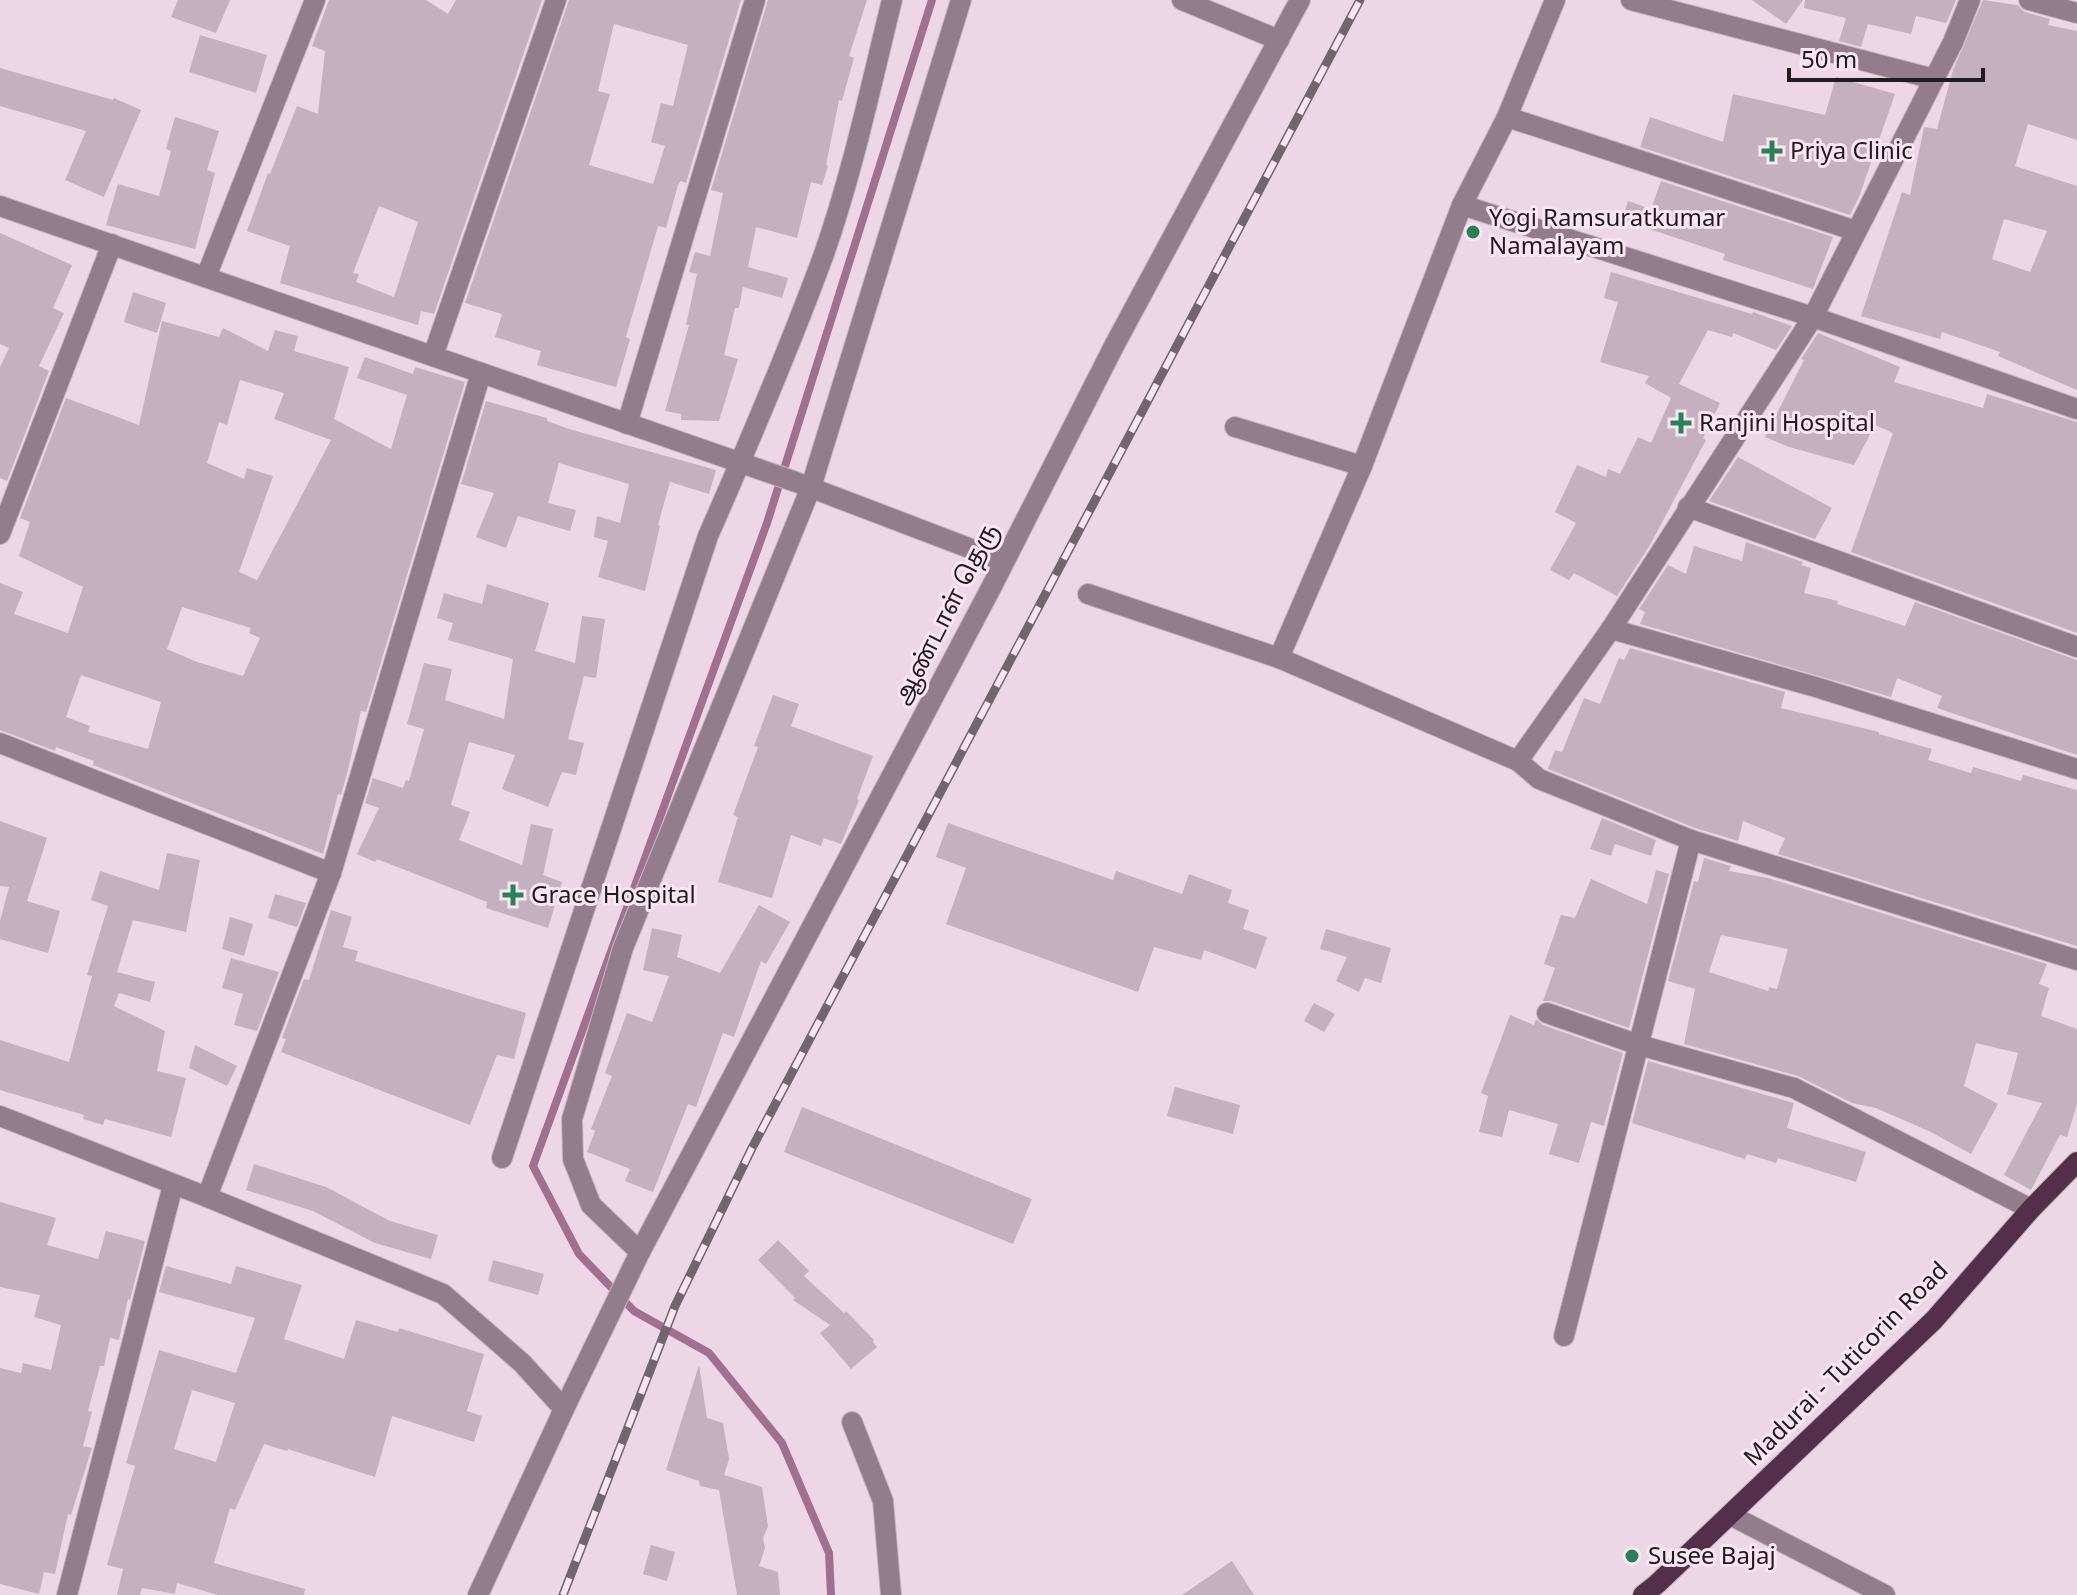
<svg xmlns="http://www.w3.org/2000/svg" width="2077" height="1595" font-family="'Noto Sans','Noto Sans Tamil',sans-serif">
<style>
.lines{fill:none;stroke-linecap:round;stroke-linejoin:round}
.stream{stroke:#a17091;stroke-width:8}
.building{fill:#c5b0bd;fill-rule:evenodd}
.minor-casing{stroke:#c8b5c2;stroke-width:22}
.major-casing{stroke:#c8b5c2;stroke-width:22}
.minor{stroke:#937d8c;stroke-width:20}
.major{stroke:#532f49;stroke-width:20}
.rail-casing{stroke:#72656e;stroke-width:9}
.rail{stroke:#fae5f3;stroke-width:6;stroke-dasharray:18;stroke-linecap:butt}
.poi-dot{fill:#288257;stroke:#fae5f3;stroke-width:3}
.labels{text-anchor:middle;stroke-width:6;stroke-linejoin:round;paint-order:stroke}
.poi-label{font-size:24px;fill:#221a1f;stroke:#fae5f3;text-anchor:start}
.street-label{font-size:24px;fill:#221a1f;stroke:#fae5f3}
</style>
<rect width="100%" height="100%" fill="#edd7e6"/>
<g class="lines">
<path class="stream" d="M831,1595l-2,-42 -47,-110 -73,-90 -75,-42 -55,-57 -46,-88 234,-643 165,-523"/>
</g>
<g class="building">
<path d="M178,0h52l-14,33 -45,-16z"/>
<path d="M329,0h97l22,14 8,-14h86l-108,314 -13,-3 -3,14 -138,-42 10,-37 -43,-15 21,-58 2,1 27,-68 21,8 7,-63 -13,-5zM379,206l39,16 -24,75 -38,-15 3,-8 -6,-1z"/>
<path d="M569,0h172l-55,183 -5,-2 -3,4 -12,43 -8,-2 -32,111 4,2 -14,48 -79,-22 4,-14 -46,-14 7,-23 -37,-11zM614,24l74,21 -15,61 -12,-3 -10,39 14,4 -12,38 -64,-19 21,-71 -12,-3z"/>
<path d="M768,0h99l-18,56 5,2 -12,43 -3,-1 -13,65 2,1 -6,19 -11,-3 -14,56 -41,-11 -8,40 40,11 -6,20 -39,-11 -4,21h-4l-11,47 14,4 -19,62 -38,-1v-6l-16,-3 24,-86h-3l11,-51 -8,-2 6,-20 15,4 13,-63 -12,-3z"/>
<path d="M1752,0h51l-17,24z"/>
<path d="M1805,0h151l-11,26 1,-3 -30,-7 -5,18 -43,-10 -7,23 -22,-6 7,-23 -42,-10z"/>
<path d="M1983,0l34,5 8,7 25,7 -2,6 29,6v109l-49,-16 -13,42 62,20v204l-79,-34 2,-4 -58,-20 -2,7 -79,-23 41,-124 8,3 14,-68 13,2 16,-59zM2004,219l43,12 -17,41 -38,-13z"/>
<path d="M200,35l67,20 -11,38 -67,-21z"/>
<path d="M0,68l113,32 1,-2 27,12 -37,87 -39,-17 21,-49 -86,-25z"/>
<path d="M1836,77l59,17 -36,103 -9,18 -210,-68 10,-30 73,25 10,-48 92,21z"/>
<path d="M175,117l44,14 -12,39 8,3 -20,76 -89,-24 12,-41 41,12 12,-45 -5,-2z"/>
<path d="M1661,181l172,56 -20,52 -90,-29 2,-6 -103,-34 6,-19 23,8z"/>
<path d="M0,233l72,32 -19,43 11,5 -25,53 10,5 -42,110 -7,-3v-111l9,-19 -9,-4z"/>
<path d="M1611,272l141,42 1,-2 39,14 -16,24 -43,-17 -1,4 -24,-7 -29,54 41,19 -17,35 3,2 -56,105 -33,51 -43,-23 -5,7 -19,-10 26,-47 -21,-11 22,-47 29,12 2,-8 12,5 18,-37 13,6 20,-45 -26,-15 4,-7 -49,-14 18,-60 -14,-4z"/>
<path d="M133,292l33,11 -9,30 -33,-11z"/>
<path d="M162,321l57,16 4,-9 45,23 7,-21 23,6 -4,15 55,16 -15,52 57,30 16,-54 -50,-17 8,-21 48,17 2,-7 50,15 -99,330 -5,-1 -13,59 -7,25 -3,-1 -15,60 -230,-89 1,-4 -38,-14 -1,4 -55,-21v-147l23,9 -9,22 54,19 15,-46 -64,-31 11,-34 -10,-4 46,-120 73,27zM240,380l44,13 -10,26 57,21 -74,140 -18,-8 34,-96 -26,-8 -3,11 -37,-16 12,-41 8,3zM182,607l69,21 -2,5 11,5 -17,38 -46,-14 -30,-13zM81,675l80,27 -13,47 -60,-17 2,-6 -24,-9z"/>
<path d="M1818,333l82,34 -6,15 89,26 4,-14 90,28v211l-226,-81 42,-119 -18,-8 -21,40 -65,-18 -24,-10 39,-77 -3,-1z"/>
<path d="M486,401l61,17v3l22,8 147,41 -7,24 -39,-12 -12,43 2,1 -15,65 -47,-14 10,-36 -14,-4 3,-21 23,7 9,-39 -70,-21 -11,40 28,7 -6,21 -52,-15 -12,32 -30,-11 18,-44 -33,-9z"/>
<path d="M1738,457l94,51 -17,31 -106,-38z"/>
<path d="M1746,542l57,20 -2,3 10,3 -7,25 34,8 -1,3 68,22 10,-24 162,58v95l-140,-47 5,-12 -45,-18 -6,19 -251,-73 5,-12 -6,-3 29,-44 18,9 8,-28 48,15z"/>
<path d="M487,584l62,19 -14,48 40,12 7,-47 23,3 -9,59 -12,-2 -16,63 16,4 -8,32 -14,-3 -14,35 -46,-18 13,-34 -46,-13 -18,63 19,7 -11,28 63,25 9,-41 22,5 -10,46 19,7 -14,46 -62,-20 1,-6 -110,-43 -2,3 -18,-8 22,-46 -14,-5 8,-25 30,10 3,-8 3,1 15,-52 -17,-5 17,-61 28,6 -7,31 59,19 9,-60 -65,-19 5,-17 -16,-5 7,-25 38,11z"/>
<path d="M1630,648l155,44 -4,16 98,24v2l53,15 -4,11 43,13 2,-6 48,14 2,-6 54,15v156l-299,-92 7,-16 -42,-17 -5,20 -43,-13 -147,-59 7,-19 7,2 22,-54 16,6 19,-46 5,2z"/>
<path d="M773,695l26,9 -8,22 82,30 -16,43 2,1 -18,44 -17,-6 -3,8 -30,-11 -19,63 -54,-16 20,-65 -5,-2 25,-68 -4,-1z"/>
<path d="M1602,818l54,22 -5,16 -36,-12 -4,12 -21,-7z"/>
<path d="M0,821l47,17 -20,63 33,10 -12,42 -48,-14v-18l9,-34 -9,-1z"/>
<path d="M948,823l165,57 3,-9 66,23 7,-20 43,16 -4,13 21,7 -6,19 24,8 -11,32 -52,-19 -3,10 -47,-13 -16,45 -192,-68 20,-56 -30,-11z"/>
<path d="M167,853l33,7 -14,72 -53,-12 -16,52 38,10 -5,20 -31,-9 -5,13 51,25 -8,40 29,7 -15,59 -66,-18 -2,6 -20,-6 1,-4 -84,-25v-50l69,22 23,-86 -5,-1 21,-69 -17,-6 9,-29 59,19z"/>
<path d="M1704,858l27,8 -2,5 39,7 279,86 -8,20 10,4 -8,28 36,13v75l-10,33 -7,-2 -29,55 -27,-15 38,-72 -35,-9 11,-41 -42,-10 -12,43 34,18 -27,50 -40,-22 -55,-24 -24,-5 -54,-27 -114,-32 11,-55 -27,-8 26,-100 4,1zM1721,935l67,14 -11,40 -8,-2 -1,4 -59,-19z"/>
<path d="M1656,870l13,4 -40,154 -78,-27h-8l12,-33 -11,-4 17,-49 14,3 16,-39 56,25z"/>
<path d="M275,894l31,9 -9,24 -29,-9z"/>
<path d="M759,905l31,17 -24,42 -5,-3 -27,76 -11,-4 -27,74 -8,-3 -35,88 -28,-11 5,-12 -43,-17 8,-21 -4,-2 21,-53 -7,-3 22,-60 25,9 17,-46 -26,-6 9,-42 30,7 -5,22 43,16z"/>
<path d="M331,910l21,7 -9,30 15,4 -3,10 171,52 -12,46 -17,-4 -27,70 -189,-73 5,-13 -4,-1 22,-59 5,1z"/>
<path d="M230,917l23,7 -9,32 -22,-7z"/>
<path d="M1326,929l65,19 -10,35 -16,-5 -6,14 -23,-11 11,-24 -27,-8z"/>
<path d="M231,958l48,14 -22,59 -23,-6 9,-31 -21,-6z"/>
<path d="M1314,1003l21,11 -11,18 -20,-11z"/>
<path d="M1510,1015l24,10 2,-6 7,6 80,28 -19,73 -13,-4 -12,41 -30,-9 9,-30 -49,-14 -7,27 -23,-5 9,-36 -7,-3z"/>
<path d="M195,1045l42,21 -10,20 -38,-18z"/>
<path d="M1648,1061l146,42 -7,25 79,24 -10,30 -78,-24 -2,5 -29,-9 -2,5 -113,-36z"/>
<path d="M1175,1087l65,18 -7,29 -66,-18z"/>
<path d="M802,1107l230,92 -19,45 -229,-92z"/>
<path d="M254,1164l72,23 64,34 48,14 -7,24 -56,-16 -62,-32 -67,-21z"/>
<path d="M0,1202l56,16 -9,27 51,14 8,-28 39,10 -15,59 -2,-1 -9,41 -9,-2 -6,28h-4l-12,45 4,1 -9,34 9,2 -1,3 -20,64 -3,-1 -13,60 -11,-2 -5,22 -39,-10v-216l21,5 2,-10 28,7 10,-45 -27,-8 6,-22 -40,-8z"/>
<path d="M778,1240l31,31 -5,5 40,37 2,-2 28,29 -1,2 4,5 -26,22 -31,-36 10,-8 -37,-25 2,-2 -37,-38z"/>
<path d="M493,1260l51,14 -6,21 -50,-14z"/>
<path d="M166,1266l65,18 5,-18 66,19 -18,54 60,20 12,-39 42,12 1,-4 85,26 -17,57 15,5 -8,26 -82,-26 -17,61 -87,-28 -1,2 -23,-7 -29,66 -5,-2 -16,55 91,26 -1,6h-86l-41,-12 -2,11 -33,-6 -2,7h-23l6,-26 -16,-4 28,-99 -9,-3 33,-113 77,23 19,-55 -96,-26zM192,1390l43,13 -19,59 -42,-13z"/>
<path d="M699,1365l8,53 16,5 6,36 -5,16 38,12 6,39 -5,12 2,10 -6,18 19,6 2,23h-43l-18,-105 -19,-4 -1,-5 -33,-11z"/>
<path d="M651,1545l24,7 -8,29 -24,-7z"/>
<path d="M1232,1561l22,34h-72z"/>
</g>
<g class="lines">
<defs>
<g id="minor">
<path d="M1182,0l97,40"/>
<path d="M1631,0l303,79"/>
<path d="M2029,0l48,13"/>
<path d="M1507,117l349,114"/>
<path d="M1462,205l351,112 264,92"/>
<path d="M0,206l796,276 207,79"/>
<path d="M206,277l109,-277"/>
<path d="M433,356l123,-356"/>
<path d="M627,424l128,-424"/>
<path d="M1235,427l127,39 100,-261 45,-88 48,-117"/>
<path d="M1688,507l389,140"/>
<path d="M0,534l112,-290"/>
<path d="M1088,594l191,64 239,103 93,-132 202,-312 140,-275 17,-42"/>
<path d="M1611,629l208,59 258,81"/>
<path d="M1279,658l83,-192"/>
<path d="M0,743l331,130"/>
<path d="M1518,761l21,18 152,61 386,120"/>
<path d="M1547,1013l92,32 155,43 237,121"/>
<path d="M0,1116l207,81 236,97 79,69 42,46 -86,186"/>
<path d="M502,1158l206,-622c41,-93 81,-187 116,-282 29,-83 47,-169 68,-254"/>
<path d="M207,1197l124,-324 150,-500"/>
<path d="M640,1252l351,-664 123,-242 186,-346"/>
<path d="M1564,1336l127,-496"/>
<path d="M564,1409l76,-157 -49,-47 -18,-46 -1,-40 51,-171 188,-461 150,-487"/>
<path d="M852,1422l31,79 8,94"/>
<path d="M1730,1515l155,80"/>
<path d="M67,1595l106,-410"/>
</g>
<path id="major" d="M1643,1595l14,-11 277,-264 97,-111 46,-47"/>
</defs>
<use href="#minor" class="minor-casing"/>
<use href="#major" class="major-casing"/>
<use href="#minor" class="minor"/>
<use href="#major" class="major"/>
<defs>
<path id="rail" d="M563,1595l112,-289 77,-158 608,-1148"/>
</defs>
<use href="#rail" class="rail-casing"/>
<use href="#rail" class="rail"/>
</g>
<g class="poi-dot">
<path d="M1768 139h8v8h8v8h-8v8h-8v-8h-8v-8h8z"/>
<circle cx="1473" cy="232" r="8"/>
<path d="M1677 411h8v8h8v8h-8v8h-8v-8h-8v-8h8z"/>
<path d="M509 883h8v8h8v8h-8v8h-8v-8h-8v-8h8z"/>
<circle cx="1632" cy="1556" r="8"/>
</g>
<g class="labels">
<g class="poi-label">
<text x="1790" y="159">Priya Clinic</text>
<text x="1489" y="226">Yogi Ramsuratkumar<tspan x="1489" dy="28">Namalayam</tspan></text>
<text x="1699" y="431">Ranjini Hospital</text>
<text x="531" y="903">Grace Hospital</text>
<text x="1648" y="1564">Susee Bajaj</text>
</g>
<g class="street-label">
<text transform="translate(946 614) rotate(-63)" y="8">ஆண்டாள் தெரு</text>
<text transform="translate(1846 1364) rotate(-45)" y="8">Madurai - Tuticorin Road</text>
</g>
</g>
<path d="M1789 68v12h194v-12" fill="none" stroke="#221a1f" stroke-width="4"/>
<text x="1801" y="68" font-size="24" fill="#221a1f" stroke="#fae5f3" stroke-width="6" paint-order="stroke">50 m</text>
</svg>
